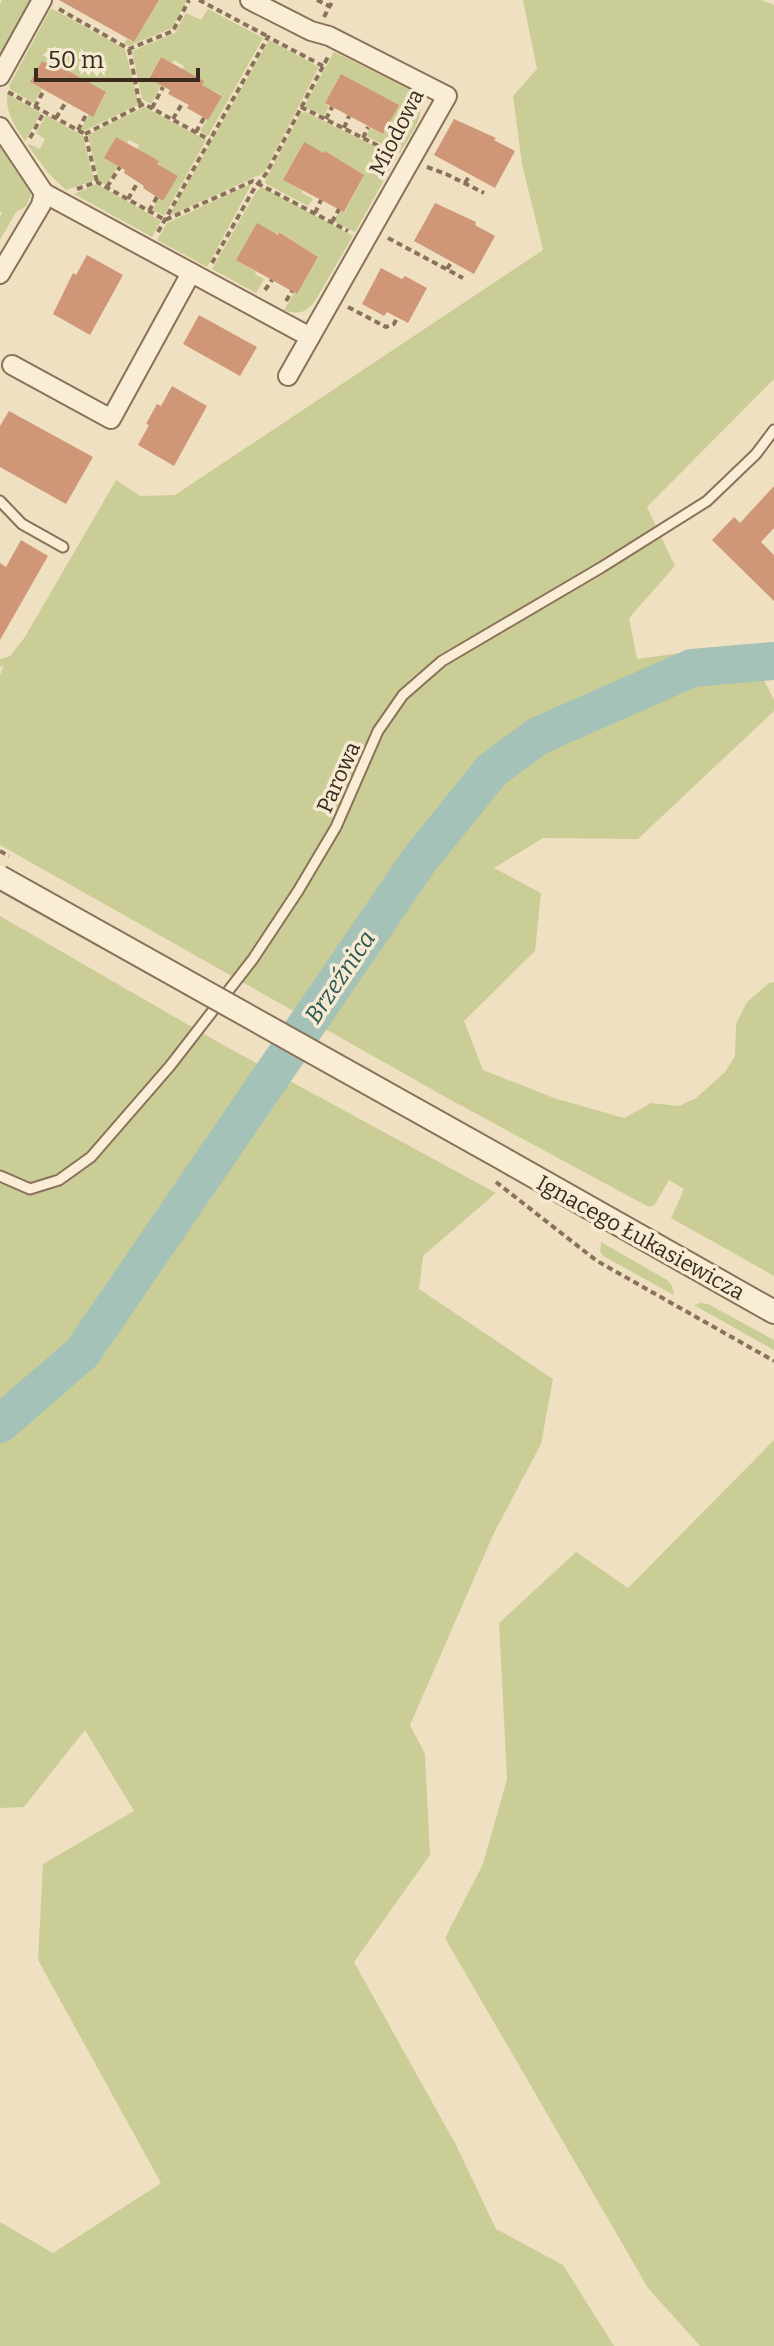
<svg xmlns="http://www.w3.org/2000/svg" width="774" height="2346" font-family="Bitter,serif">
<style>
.green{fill:#cace96}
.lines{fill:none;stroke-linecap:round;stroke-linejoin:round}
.river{stroke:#a5c2b8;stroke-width:38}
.building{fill:#cf9777}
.service-casing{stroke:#8a7159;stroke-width:13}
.minor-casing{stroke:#8a7159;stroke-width:22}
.tertiary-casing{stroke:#8a7159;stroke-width:26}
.path{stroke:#8a7159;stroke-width:4;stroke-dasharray:6 4;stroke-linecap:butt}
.service{stroke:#faedd6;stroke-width:9}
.minor{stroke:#faedd6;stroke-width:18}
.tertiary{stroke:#faedd6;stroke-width:22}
.tertiary-bridge-casing{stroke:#8a7159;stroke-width:26;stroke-linecap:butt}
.path-bridge{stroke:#8a7159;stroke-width:4;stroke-dasharray:6 4;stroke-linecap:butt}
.tertiary-bridge{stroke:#faedd6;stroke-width:22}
.labels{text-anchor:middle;stroke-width:7;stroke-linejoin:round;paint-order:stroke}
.street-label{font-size:22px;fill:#392a1d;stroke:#f6ead2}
.water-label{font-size:24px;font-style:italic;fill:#2c5954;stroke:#f6ead2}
</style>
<rect width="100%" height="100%" fill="#efe0c2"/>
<g class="green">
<path d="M2,0h30l-32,59v-55z"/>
<path d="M159,0h28l-15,28 -43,18 -5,-3 3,-4 7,3z"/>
<path d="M523,0h239l12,5v374l-127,128 28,59 -46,52 8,41 108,-15 29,56v11l-136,128 -95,-1 -49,30 47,25 -6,58 -71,70 19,49 71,28 70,20 27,-15 28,3 17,-8 29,-26 10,-16 1,-32 11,-22 22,-19 5,-1v294l-103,-58 13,-29 -15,-9 -14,24 -4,3 -4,-1 -198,-107 -449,-254v-170l4,-10 -4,2v-8l10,-3 15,-19 91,-157 24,16 35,-1 368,-245 -21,-86 -9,-68 24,-27z"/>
<path d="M53,9l72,40 14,55 -55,27 -3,-2 8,-15 4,2 13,-23 -21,-9 1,-3 -10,-6 -13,-3 2,-3 -10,-6 -3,3 -10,-5 -12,21 12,7 -8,14 -23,-13 -2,-4 41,-76z"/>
<path d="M208,9l55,29 -55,98 -8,-5 22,-36 -10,-5 -2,4 -29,-21 3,-7 -10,-6 -2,3 -11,-6 -12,21 12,7 -10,19 -9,-5 -10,-48 43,-18 11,-20 15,7z"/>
<path d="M269,40l50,27 -55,106 -95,43z"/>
<path d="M334,52l78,38c21,19 -1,43 -12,63l-34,-17 4,-8 13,6 15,-29 -57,-31 -16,29 4,3 -5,10 -18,-8 -1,-3z"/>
<path d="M7,94l34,19 -16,28c-11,-16 -19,-27 -18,-47z"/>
<path d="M144,107l62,33 -42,76 -12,-6 7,-13 5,3 13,-24 -41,-24 3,-7 -10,-5 -2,3 -11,-6 -11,21 13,8 -11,19 -8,-4 -11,-46z"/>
<path d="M305,112l92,45 -42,75 -21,-11 6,-11 5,2 19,-37 -39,-24 -1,2 -21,-10 -19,37 19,11 -1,2 11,6 -5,7 -42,-22 -1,-3 36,-68z"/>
<path d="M46,115l37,21 11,44 -1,1 -27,9 -17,-16 -21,-28 1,-2 11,5 5,-10 -9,-6z"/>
<path d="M0,145l26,32 7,14 -7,15 -10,6 -16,28v-23l2,-4 -2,-2z"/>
<path d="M252,183l-45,84 -50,-27 10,-17z"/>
<path d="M97,184l64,37 -9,16 -78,-43z"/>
<path d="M262,187l91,49 -38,65c-9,12 -16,14 -31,9l10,-17 3,1 21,-37 -38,-25 -43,28 19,12 -1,2 9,5 -8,14 -44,-24 44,-77z"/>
<path d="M0,916l218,126 278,151 -73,63 -4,33 134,90 -12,65 -48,91 -83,190 15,29 5,101 -76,107 102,183 40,84 67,36 51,81h-614v-124l53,31 108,-70 -123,-223 5,-96 91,-53 -49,-81 -61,77 -24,1z"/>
<path d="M601,1242l66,38 5,6 2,9 -71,-39 -3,-5z"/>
<path d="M700,1303l8,1 66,36v10l-80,-45z"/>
<path d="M774,1440v906h-74l-52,-58 -203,-350 38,-74 24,-85 -8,-156 77,-71 52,36z"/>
</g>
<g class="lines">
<path class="river" d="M0,1424l82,-71 338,-494 72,-89 46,-34 154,-68 82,-7"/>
</g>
<g class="building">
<path d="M59,0h100l-25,42z"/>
<path d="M161,57l43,24 -2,4 20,11 -14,24 -21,-12 2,-3 -21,-11 2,-4 -21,-11z"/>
<path d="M42,61l10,5 2,-3 52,29 -13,25 -63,-35z"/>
<path d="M341,74l58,31 -16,29 -58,-31z"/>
<path d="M454,119l42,19 -2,2 21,11 -20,37 -61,-33z"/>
<path d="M116,137l43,24 -2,3 21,12 -15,25 -20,-13 1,-2 -20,-13 1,-3 -21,-12z"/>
<path d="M304,142l20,11 1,-2 39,24 -20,37 -61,-32z"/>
<path d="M435,203l41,19 -1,3 20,11 -21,38 -60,-33z"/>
<path d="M257,223l21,12 1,-3 39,25 -21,37 -61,-34z"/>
<path d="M87,255l36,20 -33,60 -37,-21 20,-41 3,2z"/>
<path d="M381,268l21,11 3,-3 22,12 -19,35 -21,-11 -3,4 -22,-12z"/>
<path d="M199,315l58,32 -17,29 -57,-32z"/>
<path d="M172,386l35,20 -33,60 -36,-21 11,-20 -3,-1 11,-20 4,2z"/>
<path d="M9,411l84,46 -27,47 -66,-37v-41z"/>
<path d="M774,486v42l-13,14 13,13v46l-62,-61 22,-23 6,6z"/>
<path d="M21,540l27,16 -48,84v-77l6,4z"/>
</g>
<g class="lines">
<defs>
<g id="service">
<path d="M0,501l22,23 41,23"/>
<path d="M0,1176l30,13 29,-9 32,-23 79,-91 83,-107 45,-68 38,-64 42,-96 25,-36 39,-34 160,-94 105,-66 49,-47 18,-24"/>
</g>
<g id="minor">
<path d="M250,0l61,31 18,5 118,60 -159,280"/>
<path d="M0,76l42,-76"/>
<path d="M0,127l44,66 -3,12 -41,69"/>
<path d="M44,193l266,144"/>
<path d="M12,365l99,54 80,-146"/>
</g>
<path id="tertiary" d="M507,1161l267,151"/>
</defs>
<use href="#service" class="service-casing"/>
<use href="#minor" class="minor-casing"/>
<use href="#tertiary" class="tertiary-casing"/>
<g class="path">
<path d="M199,0l68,36"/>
<path d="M317,0l12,6"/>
<path d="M59,9l70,40 44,-18 16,-31"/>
<path d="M324,17l9,-17"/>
<path d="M129,49l10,52 3,4"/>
<path d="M8,92l77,42 12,48"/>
<path d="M35,107l9,-17"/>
<path d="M301,107l94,47"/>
<path d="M152,108l11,-21"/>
<path d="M56,118l10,-16"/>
<path d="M173,119l10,-17"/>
<path d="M326,119l6,-12"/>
<path d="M344,128l5,-12"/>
<path d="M78,130l9,-17"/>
<path d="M196,132l8,-14"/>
<path d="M85,134l59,-30 66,36"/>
<path d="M30,138l14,-26"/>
<path d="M363,138l5,-11"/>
<path d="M427,167l19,7 38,19"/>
<path d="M465,183l5,-8"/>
<path d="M107,187l13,-20"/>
<path d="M77,189l20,-7 68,38 88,-39 95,50"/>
<path d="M128,199l10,-17"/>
<path d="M149,211l8,-14"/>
<path d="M315,213l6,-13"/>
<path d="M332,222l7,-13"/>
<path d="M158,232l110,-195 55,29"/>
<path d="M388,238l75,40"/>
<path d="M212,263l43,-76 11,-13 63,-119"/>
<path d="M447,269l5,-8"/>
<path d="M265,290l7,-10"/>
<path d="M286,301l6,-10"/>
<path d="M348,307l38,20 8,-3 3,-6"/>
<path d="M496,1182l101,79 177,100"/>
</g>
<use href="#service" class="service"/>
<use href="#minor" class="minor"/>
<use href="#tertiary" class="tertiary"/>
<defs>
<path id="tertiary-bridge" d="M0,877l507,284"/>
</defs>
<use href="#tertiary-bridge" class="tertiary-bridge-casing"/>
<path class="path-bridge" d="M0,851l9,5"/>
<use href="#tertiary-bridge" class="tertiary-bridge"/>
</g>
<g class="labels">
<g class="street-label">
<text transform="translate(396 132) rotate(-63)" y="8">Miodowa</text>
<text transform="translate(338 777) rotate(-66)" y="8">Parowa</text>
<text transform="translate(641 1237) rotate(29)" y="8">Ignacego Łukasiewicza</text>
</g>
<g class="water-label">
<text transform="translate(340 977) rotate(-56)" y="8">Brzeźnica</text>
</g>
</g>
<path d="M36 68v12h162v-12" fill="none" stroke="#392a1d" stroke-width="4"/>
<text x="48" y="68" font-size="24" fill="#392a1d" stroke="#f6ead2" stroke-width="6" paint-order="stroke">50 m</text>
</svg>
